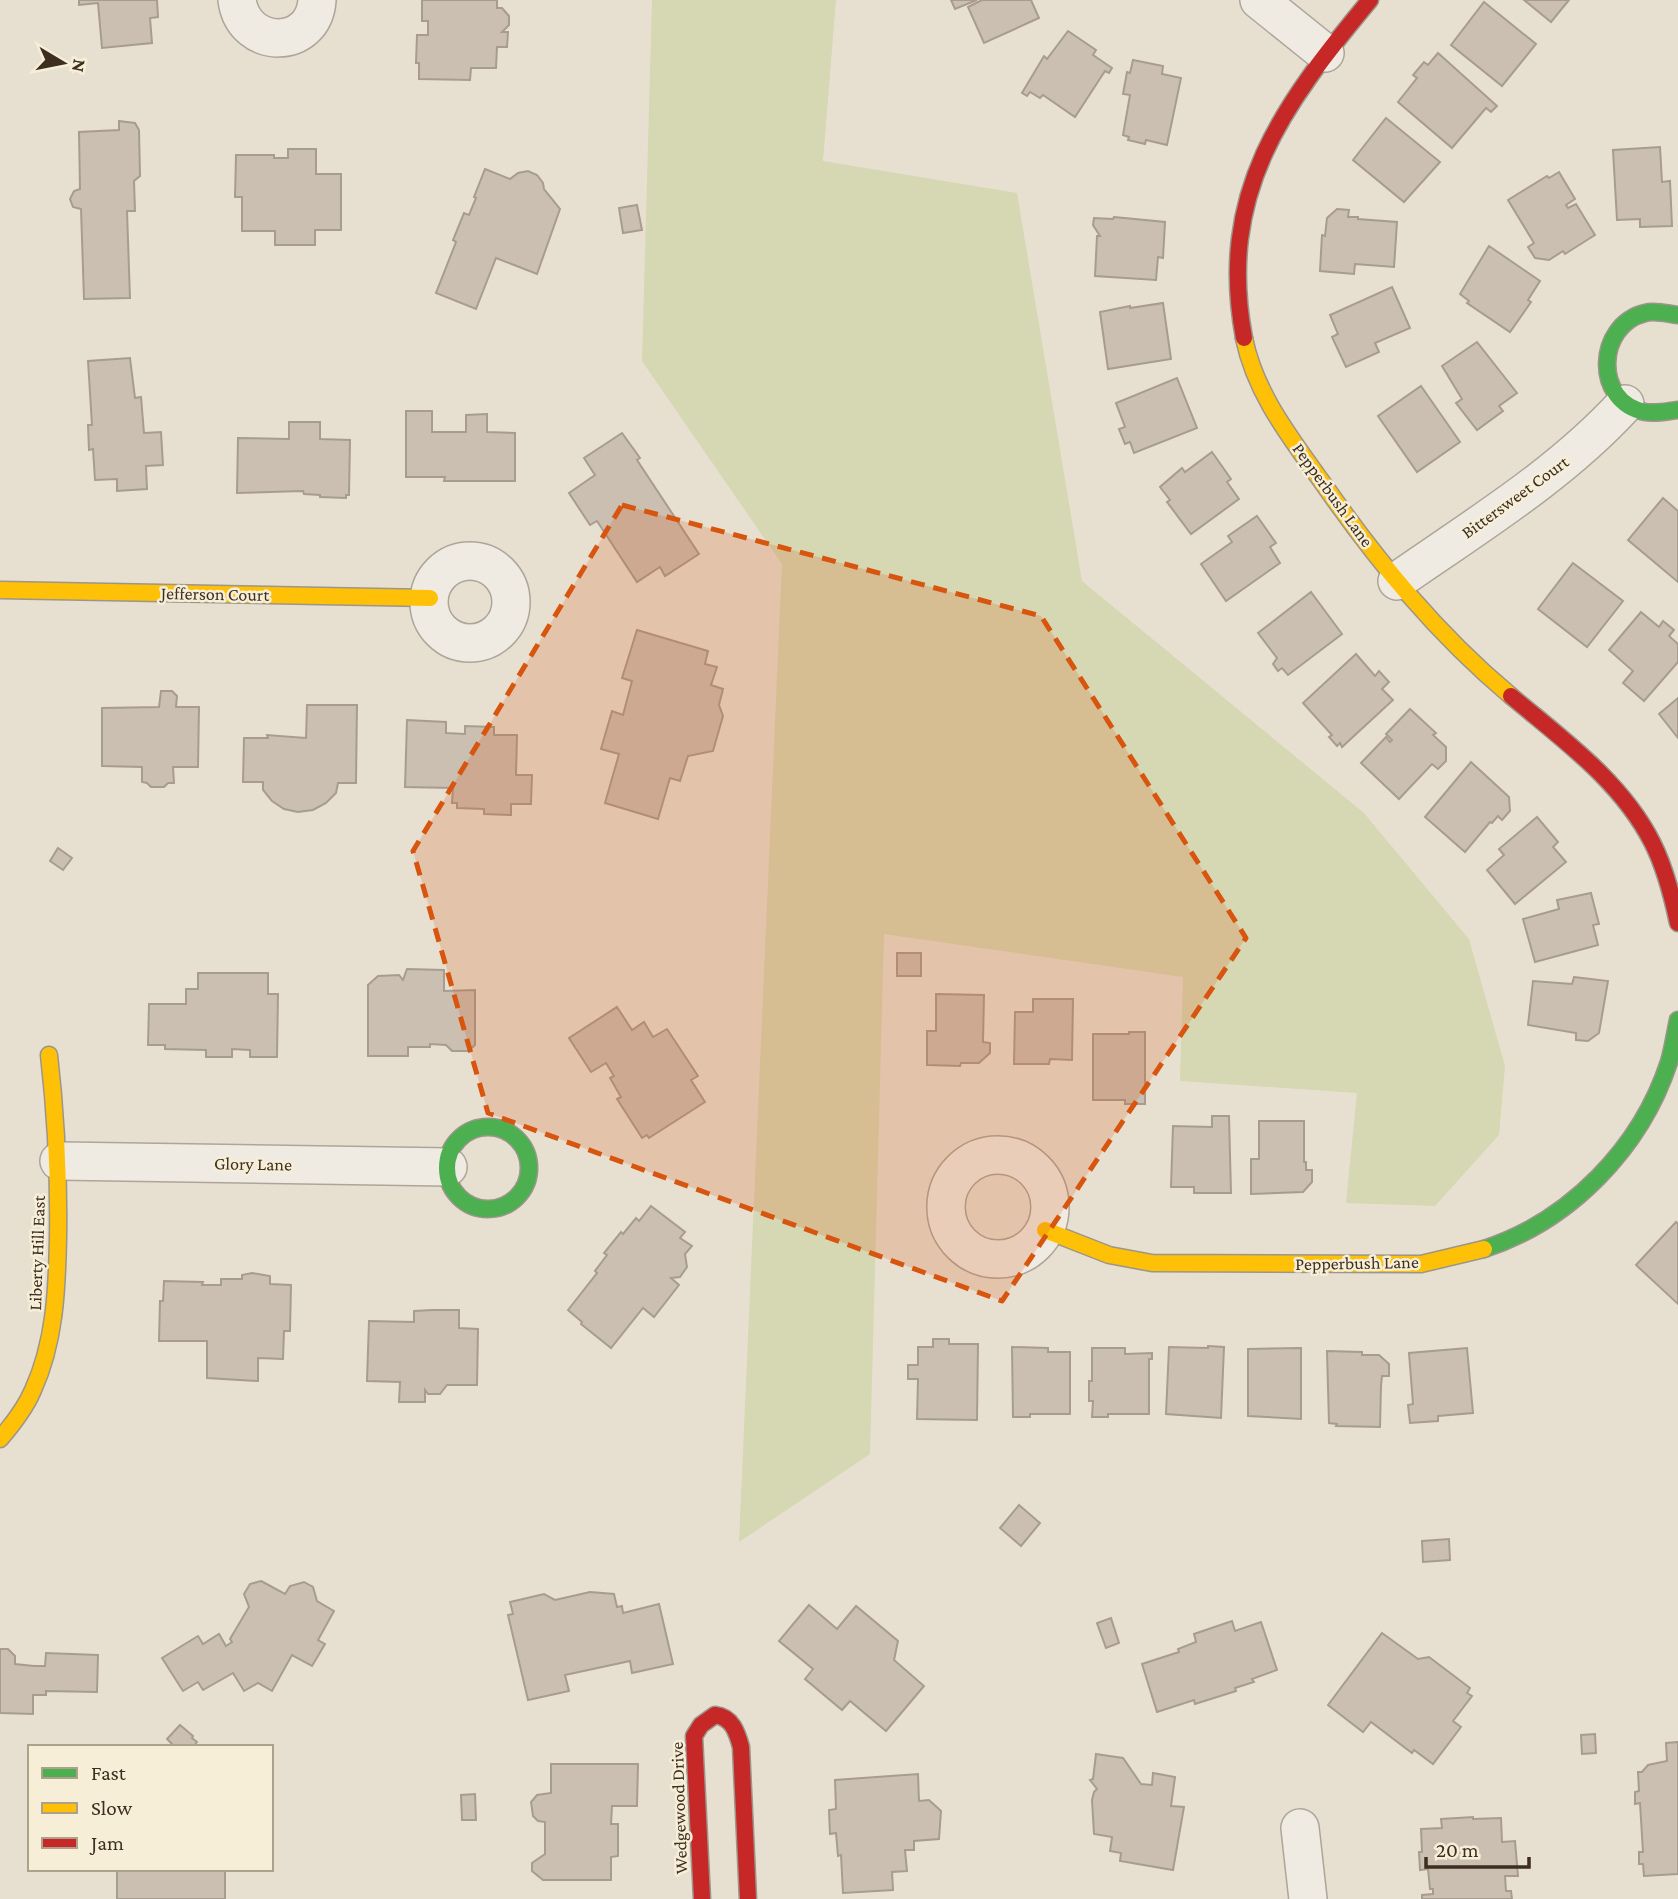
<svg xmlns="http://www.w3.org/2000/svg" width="1678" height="1899" font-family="'Crimson Pro',serif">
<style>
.green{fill:#d6d7b3}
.building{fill:#cbbfb2;stroke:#a89c90;stroke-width:2}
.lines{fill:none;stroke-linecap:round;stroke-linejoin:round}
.street-casing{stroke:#ada599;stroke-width:40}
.fast-casing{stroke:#9c958a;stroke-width:19}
.slow-casing{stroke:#9c958a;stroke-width:19}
.jam-casing{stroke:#9c958a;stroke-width:19}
.street{stroke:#efebe3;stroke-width:37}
.fast{stroke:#4caf50;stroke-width:16}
.slow{stroke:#ffc107;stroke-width:16}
.jam{stroke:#c62828;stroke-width:16}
.marked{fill:#d7550e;fill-opacity:0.2;stroke:#d7550e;stroke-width:5;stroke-dasharray:14 9;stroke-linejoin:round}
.labels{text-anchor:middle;stroke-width:5;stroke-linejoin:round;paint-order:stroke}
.street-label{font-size:18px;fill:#3d2e20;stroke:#f7eed8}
</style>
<rect width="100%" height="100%" fill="#e7e0d1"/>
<path class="green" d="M652,0h184l-13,161 194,32 65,388 282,232 105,126 36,127 -6,69 -64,71 -89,-3 11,-110 -177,-12 3,-104 -299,-43 -14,520 -131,88 43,-978 -140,-203z"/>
<g class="building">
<path d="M79,0h78l1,17 -8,1 2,25 -50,5 -4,-45 -19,2z"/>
<path d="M422,0h75v8h5l7,8v9l-7,7h6l-1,15h-10l-1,21h-25l-1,12 -51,-1v-16h-3l1,-28h11v-14h-6z"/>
<path d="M951,0h26l-22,9z"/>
<path d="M982,0h49l8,18 -55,25 -16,-36z"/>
<path d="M1524,0h45l-18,22z"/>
<path d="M1484,2l52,42 -34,42 -51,-41z"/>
<path d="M1068,31l28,19 -3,5 19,13 -3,5 -4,-2 -30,46 -32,-22 -3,3 -10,-6 -3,4 -5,-3 22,-37 3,3z"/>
<path d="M1438,53l59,53 -6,6 -5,-4 -34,40 -54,-46 19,-24 -4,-3 11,-13 4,3z"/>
<path d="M1133,60l30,6 -1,8 19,4 -14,67 -21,-5 -1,4 -17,-4 1,-3 -6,-2 7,-40 -7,-1 4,-22 3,1z"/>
<path d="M1386,118l54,44 -36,40 -51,-42z"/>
<path d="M119,121l16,2 4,7 1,46 -6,5 1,30h-8l3,87 -46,1 -3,-90 -8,-2 -3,-8 4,-8 6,-2 -1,-57 40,-2z"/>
<path d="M1660,147l2,35 8,-1 2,45 -32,1v-8l-23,1 -4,-70z"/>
<path d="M288,149h28v25h25v56h-26v15h-40v-14h-33v-34h-7l1,-42h38v3h14z"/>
<path d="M485,169l25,10 8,-6 10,-2 9,4 6,8 1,6 16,20 -23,65 -41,-16 -20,51 -40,-16 20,-51 -3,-2 11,-27 5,2 7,-17 -2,-1z"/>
<path d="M1559,172l16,27 -9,6 2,3 8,-4 19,31 -30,19 -2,-3 -14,9 -14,-2 -7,-11 6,-4 -26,-43 39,-24 2,2z"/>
<path d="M637,205l5,25 -19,3 -4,-25z"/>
<path d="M1337,209l12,1 -1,7h10v2l39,3 -3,45 -39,-3 -1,10 -34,-3 2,-36 3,1 2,-18z"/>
<path d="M1114,217l51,5 -2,36 -5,-1 -2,23 -61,-4 2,-40h3l-7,-11 1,-7 19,1z"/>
<path d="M1489,246l51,35 -12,19 3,2 -21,30 -43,-29 2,-2 -9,-7z"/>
<path d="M1392,287l18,41 -35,15 4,9 -33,15 -14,-30 6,-3 -8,-19z"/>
<path d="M1163,303l8,56 -63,10 -8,-57 30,-6v2z"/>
<path d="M1477,342l40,51 -18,13 4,5 -26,19 -21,-27 6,-4 -20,-33z"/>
<path d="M130,358l5,40 6,-1 3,36 17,-1 2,33 -17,1 1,23 -30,2v-12l-22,1 -2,-31 -4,1 -1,-25h4l-4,-64z"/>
<path d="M1177,378l20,50 -63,25 -4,-11 -5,2 -6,-15 6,-2 -9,-24z"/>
<path d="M1421,386l39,56 -43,30 -39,-56z"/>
<path d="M406,411h26v21h34v-17l21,-1v18l28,1v48h-71l1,-4h-39z"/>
<path d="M289,422h31v17l30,1 -1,55h-3v3l-26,-1v-2l-16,-1 -1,-3 -66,2 1,-55 51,1z"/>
<path d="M622,433l18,25 -3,2 62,94 -34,22 -5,-9 -23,15 -40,-61 -7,4 -21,-32 26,-18 -11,-17z"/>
<path d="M1212,452l19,27 -4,3 12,17 -48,35 -24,-32 3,-2 -10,-13 22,-19 3,4z"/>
<path d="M1663,498l15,13v71l-50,-42z"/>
<path d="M1257,516l19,27 -6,4 10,16 -54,38 -25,-37 31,-22 -4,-6z"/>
<path d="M1573,563l50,38 -36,46 -49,-38z"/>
<path d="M1311,592l31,42 -54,41 -6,-7 -4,3 -5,-7 4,-6 -19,-25z"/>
<path d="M1641,612l18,15 4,-6 11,9 -5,6 9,8v18l-34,39 -21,-18 10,-12 -24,-21z"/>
<path d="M637,630l71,21 -3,13 12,3 -6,18 12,4 -4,16 4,11 -10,35 -25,5 -8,25 -10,-3 -12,41 -53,-16 14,-49 -18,-5 11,-38 11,4 9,-34 -10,-3z"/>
<path d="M1356,654l19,22 4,-5 10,11 -7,7 11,11 -51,47 -2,-4 -3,3 -8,-9 3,-2 -29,-32z"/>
<path d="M161,691h11l5,5 -1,11h23l-1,60h-25l1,16h-6l-4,4h-13l-4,-4 -5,-1v-15l-40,-1v-58l57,-1z"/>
<path d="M1678,698v40l-19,-24z"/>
<path d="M307,705h50l-1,78h-18l-2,10 -10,10 -13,7 -15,2 -14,-3 -12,-8 -9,-11v-8h-20l1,-44h24l-1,-3 39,3z"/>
<path d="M1410,709l26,24 -3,2 13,12v14l-8,8 -6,-5 -33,35 -38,-36 25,-26 4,5 2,-2 -6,-6z"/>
<path d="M407,720l39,2v11l19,1v-8l29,1v8h23l-1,40h16l-1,29h-20v11l-27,-1v-5l-27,-1v-5h-5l1,-15 -48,-1z"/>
<path d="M1471,762l38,35 1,14 -8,9 -4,-4 -6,7 -2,-1 -25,30 -40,-35z"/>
<path d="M1537,817l21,25 -5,5 13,15 -51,42 -28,-34 17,-15 -5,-6z"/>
<path d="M58,848l14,10 -9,12 -13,-9z"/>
<path d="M1591,893l8,31 -6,1 5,20 -63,17 -12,-43 36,-10 -2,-9z"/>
<rect x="897" y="953" width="24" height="23"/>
<path d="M407,969l37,1v21l31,-1v55l-7,6h-16l-6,-6 -16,-1v3h-22v9h-40v-71l10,-9 21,-1 4,5z"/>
<path d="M198,973h70v21h10l-1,63h-27v-7l-18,-1v8h-26v-7l-41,-1v-4h-17l1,-41h37v-15h12z"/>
<path d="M1574,977l34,4 -9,52 -11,8 -12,-1v-7l-48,-8 5,-44 39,3z"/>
<path d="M936,994l48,1 -1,47 7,1v10l-11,10h-18l-1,3 -33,-1v-34h9z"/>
<path d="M1033,999h40l-1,61 -22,-1 -1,5h-35l1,-52h18z"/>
<path d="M617,1007l15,23 12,-8 9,15 14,-8 31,47 -7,4 14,22 -56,36 -2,-3 -5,3 -25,-39 4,-2 -11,-19 4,-2 -8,-13 -15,9 -22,-34z"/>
<path d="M1129,1032h16v72h-20v-4h-32v-66h36z"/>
<path d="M1212,1116h17l2,77h-37v-6h-23l2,-61 39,1z"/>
<path d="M1259,1121h45v41h2v8h6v12l-9,10 -52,2v-35h8z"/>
<path d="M651,1206l34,26 -5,6 12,8 -7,8 2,13 -7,10 -9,1 8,7 -25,32 -11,-9 -32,40 -30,-24 1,-2 -14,-12 29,-37 -2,-2 12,-16 -3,-2 17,-21 2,2 13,-16 3,3z"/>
<path d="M1676,1222l2,2v80l-42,-39z"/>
<path d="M252,1273l18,3v8l21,1 -1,46h-6l-1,28 -25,-1v23l-51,-3v-37h-48l1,-40h3l1,-20 39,1 -1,3h19v-6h21v-4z"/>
<path d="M433,1310h26v18l19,1 -1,56h-30l-7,9h-12l-3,-4v12h-26l1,-20 -33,-1 2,-60 45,1v-11z"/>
<path d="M933,1339h16v5h29l-1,76 -60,-1 1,-40h-10v-14h10v-18h15z"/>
<path d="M1208,1346l16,1 -3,71 -55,-4 3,-67 39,1z"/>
<path d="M1012,1347l36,1v4h22v62h-40v3h-17z"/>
<path d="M1092,1348h33v6l27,-1v6h-3v55h-41v3h-16l1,-16h-4v-20h3z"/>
<path d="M1301,1348v71l-53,-3v-67z"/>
<path d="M1467,1348l6,65 -35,3v5l-28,2 -2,-18 5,-1 -4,-51z"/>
<path d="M1327,1351l35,1v3h17l10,9v12h-7l-1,10 -1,41 -44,-1 1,-2 -8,-1z"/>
<path d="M1019,1505l21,18 -19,23 -21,-18z"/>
<path d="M1449,1539l1,21 -27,2 -1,-21z"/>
<path d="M261,1581l24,13 5,-8 14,-4 9,5 4,14 17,10 -16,29 7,4 -13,22 -20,-11 -20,36 -14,-8 -14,8 -11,-18 -30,17 -5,-8 -15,9 -21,-33 36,-22 5,8 16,-10 7,12 6,-4 -2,-3 19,-32 -5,-13 6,-10z"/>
<path d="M590,1592l24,2 3,13 5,-1 1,7 36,-9 14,60 -41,9 -2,-12 -65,14 4,16 -41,9 -20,-85 5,-1 -3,-12 34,-8 11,6z"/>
<path d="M809,1605l28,24 19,-23 42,35 -4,19 30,26 -38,45 -36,-30 -8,9 -37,-31 8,-10 -34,-28z"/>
<path d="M1111,1618l8,25 -13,5 -9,-25z"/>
<path d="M1232,1621l3,10 26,-9 16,48 -25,9 2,3 -19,6 1,3 -41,13 -1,-4 -37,12 -15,-48 37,-12 -1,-3 18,-7 -2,-8z"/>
<path d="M1382,1633l36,26 11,-2 41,31 -3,5 5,3 -19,25 8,6 -28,37 -19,-14 -2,3 -41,-31 -8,10 -35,-27z"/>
<path d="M0,1649h8l7,7v8l19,2h11l1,-13 52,2 -1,37 -51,-1v4h-13v19l-33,-1z"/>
<path d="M180,1725l13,11 -1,2 5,4 -4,5 -22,-2 1,-1 -5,-5z"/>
<path d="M1595,1734l1,19 -14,1 -1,-19z"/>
<path d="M1678,1742v132l-34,2 -1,-12h-4v-12h4l-3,-49 -5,1v-12l4,-1 -1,-19h4l6,-7 19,-4 -1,-18z"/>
<path d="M1096,1754l27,4 18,26 11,1 1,-12 22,4 -4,29 13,1 -11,63 -53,-9 1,-8 -11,-2 2,-14 -18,-3 -2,-34 2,-8 3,-3 -7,-9 3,-1z"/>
<path d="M551,1764h87l-1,42h-25l-1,18h7v32l-7,1v23h-68l-11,-9v-8l13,-9v-32l-7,-1 -5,-5 -2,-14 6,-7 14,-2z"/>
<path d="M918,1774l1,27 10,-1 12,11 -2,28 -25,2v9h-9l2,21 -15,1 1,18 -50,3 -2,-38 -3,1 -2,-23 -6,1 -1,-24 7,-1 -1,-29z"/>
<path d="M475,1794l1,26h-14l-1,-25z"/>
<path d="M1473,1817v2l28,-1 1,24 13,-1 3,35h-13l1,15h5l1,8h-90v-4l11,-1v-5h-3l-2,-20 -8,1 -1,-18h3l-1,-23 21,-1 -1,-9z"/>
<path d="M117,1869l108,2v28h-108z"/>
</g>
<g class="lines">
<defs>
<g id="street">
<path d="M237,0c7,51 77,50 80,0"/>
<path d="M1259,0l66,53"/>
<circle cx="470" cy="602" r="41"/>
<path d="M1397,581c79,-55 163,-106 228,-177"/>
<circle cx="998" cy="1207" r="52"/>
<path d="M59,1161l389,6"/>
<path d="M1300,1828l8,71"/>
</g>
<g id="fast">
<path d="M1678,315c-10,-1 -23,-5 -33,-2 -49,12 -52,89 0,99 10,2 23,-1 33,-2"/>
<circle cx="488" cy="1168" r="41"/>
<path d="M1484,1249c86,-28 157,-101 185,-187 4,-14 6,-28 9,-42"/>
</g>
<g id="slow">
<path d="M1244,338c11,55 46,99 78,144 55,79 115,152 189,214"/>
<path d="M0,590l430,8"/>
<path d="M1045,1230l64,25 43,8 269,1 63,-15"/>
<path d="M0,1439c13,-15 25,-30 33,-49 22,-48 24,-101 25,-152 1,-62 -2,-122 -9,-183"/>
</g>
<g id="jam">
<path d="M1244,338c-27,-145 38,-232 126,-338"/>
<path d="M1511,696c51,43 110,85 141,146 13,25 20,53 26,81"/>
<path d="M702,1899l-8,-163 7,-11 14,-10c17,2 22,17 26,32l7,152"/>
</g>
</defs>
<use href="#street" class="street-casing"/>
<use href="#fast" class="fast-casing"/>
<use href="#slow" class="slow-casing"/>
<use href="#jam" class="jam-casing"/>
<use href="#street" class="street"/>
<use href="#fast" class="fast"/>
<use href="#slow" class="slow"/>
<use href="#jam" class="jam"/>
</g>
<path class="marked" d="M622,505l419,111 205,322 -244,363 -514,-188 -75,-262z"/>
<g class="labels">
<g class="street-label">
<text transform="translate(1333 495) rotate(54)" y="6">Pepperbush Lane</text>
<text transform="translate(1515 497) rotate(-36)" y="6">Bittersweet Court</text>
<text transform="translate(215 594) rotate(1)" y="6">Jefferson Court</text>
<text transform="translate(253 1164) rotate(1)" y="6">Glory Lane</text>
<text transform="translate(37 1253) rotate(-88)" y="6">Liberty Hill East</text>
<text transform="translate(1357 1263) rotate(-1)" y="6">Pepperbush Lane</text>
<text transform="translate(679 1808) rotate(-92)" y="6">Wedgewood Drive</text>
</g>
</g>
<rect x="28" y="1745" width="245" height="126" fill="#f7eed8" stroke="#ada18e" stroke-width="2"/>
<rect x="42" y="1768" width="35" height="10" fill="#4caf50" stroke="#ada18e" stroke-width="2"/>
<text x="91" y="1780" font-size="21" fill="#3d2e20">Fast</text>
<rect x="42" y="1803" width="35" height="10" fill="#ffc107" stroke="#ada18e" stroke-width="2"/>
<text x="91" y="1815" font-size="21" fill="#3d2e20">Slow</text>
<rect x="42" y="1838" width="35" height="10" fill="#c62828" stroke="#ada18e" stroke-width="2"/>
<text x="91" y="1850" font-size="21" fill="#3d2e20">Jam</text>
<g transform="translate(63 63) rotate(100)" stroke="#f7eed8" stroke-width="5" paint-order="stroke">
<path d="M0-5L12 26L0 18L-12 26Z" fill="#3d2e20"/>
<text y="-10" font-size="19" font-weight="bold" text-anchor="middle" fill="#3d2e20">N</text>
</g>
<path d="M1426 1857v10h103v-10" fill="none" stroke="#3d2e20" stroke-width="3.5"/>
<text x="1436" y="1857" font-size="21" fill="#3d2e20" stroke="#f7eed8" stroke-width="5" paint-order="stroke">20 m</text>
</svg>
